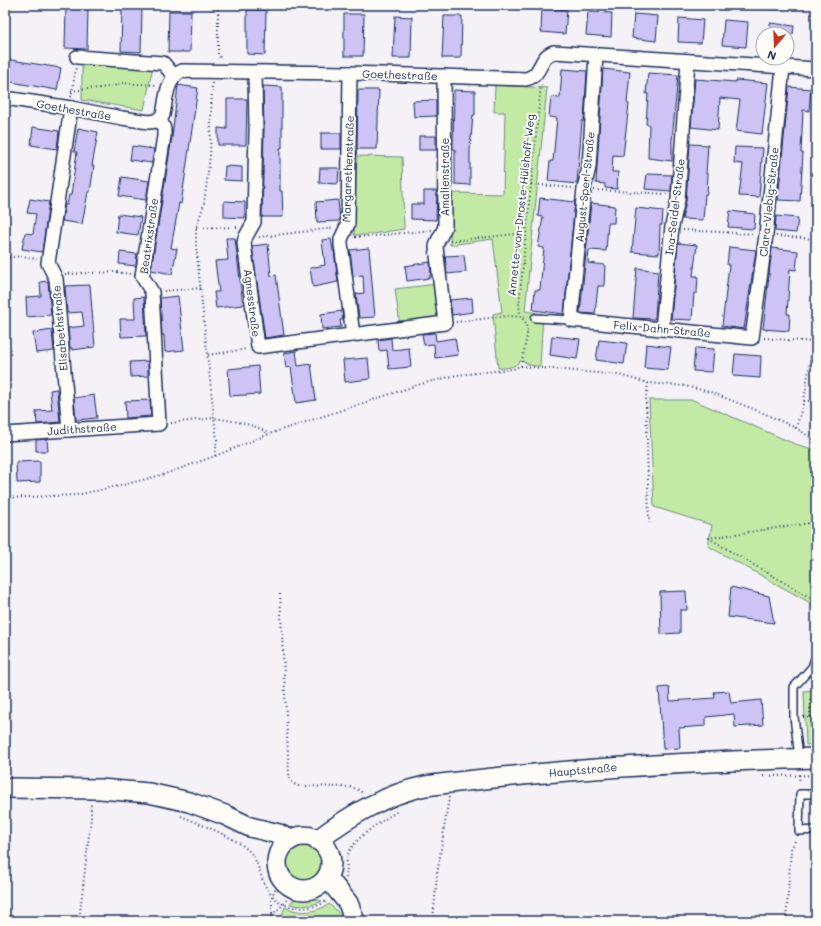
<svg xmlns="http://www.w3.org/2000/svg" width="821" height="926" font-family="Mali,sans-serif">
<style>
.green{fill:#c3eaa4;stroke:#6f8c81}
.building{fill:#cec3f5;stroke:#1b2f5e}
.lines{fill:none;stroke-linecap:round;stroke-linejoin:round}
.lane-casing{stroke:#1b2f5e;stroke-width:10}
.street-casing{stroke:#1b2f5e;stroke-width:16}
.secondary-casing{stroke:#1b2f5e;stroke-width:22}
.path{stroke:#1b2f5e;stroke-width:2;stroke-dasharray:1 3;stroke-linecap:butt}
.lane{stroke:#fdfcf7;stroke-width:7}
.street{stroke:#fdfcf7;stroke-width:13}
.secondary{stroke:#fdfcf7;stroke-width:19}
.labels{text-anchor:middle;stroke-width:4;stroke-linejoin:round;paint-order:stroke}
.street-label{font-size:11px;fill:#1b2f5e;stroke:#fdfcf7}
</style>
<rect width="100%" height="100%" fill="#f4f1f7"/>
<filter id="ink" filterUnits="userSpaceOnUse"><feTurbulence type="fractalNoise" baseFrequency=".025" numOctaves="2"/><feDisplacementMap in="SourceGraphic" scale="8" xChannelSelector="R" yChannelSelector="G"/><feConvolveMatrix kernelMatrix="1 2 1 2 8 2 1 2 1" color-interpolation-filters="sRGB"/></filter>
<g filter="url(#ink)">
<g class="green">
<path d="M683,5h97l2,5z"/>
<path d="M82,64l71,2 -9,44 -62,-10z"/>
<path d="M495,85l52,3 -22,223 18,3 -3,52c-5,0 -11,0 -15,-4l-5,-1c-6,7 -13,7 -22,7l-5,-54 9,-2 -9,-73 -43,6 1,-52 52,1 2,-82h-11z"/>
<path d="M357,156l45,1 2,72 -38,6h-12z"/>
<path d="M437,284l1,34 -38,7 -5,-36z"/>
<path d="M649,400h44l102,44 21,6v156l-108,-60 4,-21 -58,-18z"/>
<path d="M816,690v54l-10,1 -2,-54z"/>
<circle cx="303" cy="863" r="22"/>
<path d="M299,898h12l11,3c-9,5 -22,6 -32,3l2,-3z"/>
<path d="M329,904l9,8 6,9h-62v-6l3,-8c14,7 31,6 44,-3z"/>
</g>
<g class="building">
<path d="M66,8h22l-1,41 -22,-1z"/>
<path d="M122,8l20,1 -1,43 -20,-1z"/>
<path d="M542,8l25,2 -2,24 -24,-2z"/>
<path d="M247,10h19l-1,45 -18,-1z"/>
<path d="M169,11h22l-1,41h-22z"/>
<path d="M588,12l24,1 -1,24 -25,-2z"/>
<path d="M344,14h20l-1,42h-19z"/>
<path d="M634,14l24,2 -2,25 -24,-3z"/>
<path d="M395,16l17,1 -1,41h-18z"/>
<path d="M444,16h18l-1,42h-19z"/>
<path d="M679,18l24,2 -2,23 -23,-1z"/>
<path d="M724,20l24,2 -2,25 -24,-2z"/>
<path d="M770,23l24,3 -1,8h-24z"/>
<path d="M5,59l56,9 -4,22 -52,-9z"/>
<path d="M562,69l25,2 -3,50h-2l-5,63 -29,-3 2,-20h3l4,-43 -8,-1 2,-20 9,1z"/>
<path d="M603,69l27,3 -3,31 2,1 -6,52 -10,-1 -1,17h6l-1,17 -12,-1v-4l-9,-1z"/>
<path d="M648,73l30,2 -6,66v20l-24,-3 1,-33 -3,-1 2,-30h-2z"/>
<path d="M695,79l41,3v-2l32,3 -6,51 -26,-3 4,-31 -20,-2 -2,32 -27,-3z"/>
<path d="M178,85l20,3 -17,116 -2,-1 -8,45 6,1 -5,25 -21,-4 21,-133z"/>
<path d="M263,86l19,1v61h-2v43h2l1,26h-21l2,-87z"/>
<path d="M789,87l22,2 -2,22 -6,-1 -2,43h2l-3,48 -22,-1z"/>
<path d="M358,90h21l-2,59h-20z"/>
<path d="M454,90l21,1v24h-2l-3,35v35l-15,-1v-35h-2z"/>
<path d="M227,99h20l-1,46h-28v-17l9,1z"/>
<path d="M436,100v16l-22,1 -1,-16z"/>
<path d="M33,127l26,4 -2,18 -26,-4z"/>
<path d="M78,128l20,4 -6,34h2l-4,26h-2l-6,32 -20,-3 3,-17 2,1 2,-10h2l6,-43h-3z"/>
<rect x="321" y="133" width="20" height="16"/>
<rect x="419" y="136" width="17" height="14"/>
<path d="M690,144l18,1 -2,29h2l-1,20h-2l-2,26 -21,-1 4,-18z"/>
<path d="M132,146l22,3 -2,14 -22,-3z"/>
<path d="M735,147l28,1 -4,49 -20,-1 4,-32 -9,-1z"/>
<path d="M225,166l17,1v14l-18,-1z"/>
<path d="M320,168h19l-1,16 -19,-1z"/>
<path d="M647,174l25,1 -1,16 -26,-2z"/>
<path d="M122,177l27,4 -3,19 -27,-4z"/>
<path d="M424,191h13l-1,29 -25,-1v-15h13z"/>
<path d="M540,198l35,4 -11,112 -31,-4 2,-20h5l4,-42 -6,-1 5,-30 -5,-1z"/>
<path d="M30,199l19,3 -7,50 -20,-3 3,-16 8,1 3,-20 -9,-1z"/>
<path d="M338,200l2,21 -23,1 -1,-20z"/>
<path d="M224,201l21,1v16l-21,-1z"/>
<path d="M591,203l24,3 -1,17h-6l-2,28 -17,-1 -1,13 17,2v1l-1,20h-6l-3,28 -15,-1z"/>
<path d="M636,208l27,3 -1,14h-2l-1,29 -27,-2z"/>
<path d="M730,211l25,3 -1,15 -26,-2z"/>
<path d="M118,214l23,3 -3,18 -22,-3z"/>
<path d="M776,216l22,2 -2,15 -21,-2z"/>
<path d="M226,238h9l8,67 -27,3 -2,-16h5l-4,-31 13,-1z"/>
<path d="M331,239l2,12h1l4,31 -25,5 -3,-19 15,-3 -3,-25z"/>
<path d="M678,243l19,2 -4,31h5l-1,17h-3l-2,27 -21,-1z"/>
<path d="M268,244l3,32 5,-1 8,60 -19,3 -13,-92z"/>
<path d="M729,247l27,3 -12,79 -22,-3 7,-61h-2z"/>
<path d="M369,248l6,69 -16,1 -3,-24 8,-1 -1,-18 -10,1 -3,-26z"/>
<path d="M772,248l26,3 -2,19 -6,-1 -3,45h3l-1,17 -26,-2z"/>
<path d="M120,252l17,2 -1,12 -17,-2z"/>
<path d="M464,255l2,17 -19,2 -2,-18z"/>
<path d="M430,262l1,13h-1v3l-23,3 -2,-15z"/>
<path d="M637,268l21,3 -3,47 -1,1 -21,-1z"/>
<path d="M48,281l3,34 -24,2 -1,-20 15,-1 -1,-14z"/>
<path d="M90,285l5,62 -23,3v-2h-2l-2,-20 16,-2 -2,-14 -15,1 -2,-27z"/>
<path d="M178,296l6,54 -19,2 -1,-17h-2l-2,-37z"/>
<path d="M144,297l2,39 -25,1 -1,-18h15l-1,-21z"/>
<path d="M472,298l1,14 -21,3 -2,-15z"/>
<path d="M342,311l1,9h-3l1,7 -19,2 -1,-15z"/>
<path d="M52,330l2,21 -18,2 -3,-20z"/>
<path d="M435,333l1,8 19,-3 3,17 -23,3 -1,-14 -10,1 -2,-11z"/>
<path d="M552,336l28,3 -3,20 -27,-4z"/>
<path d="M391,338l1,12 17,-2 2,19 -22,2 -2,-19 -8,1 -1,-11z"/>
<path d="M599,340l28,3 -3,21 -28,-4z"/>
<path d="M646,344l25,3 -3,23 -24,-2z"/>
<path d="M695,348l19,1 -2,23 -19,-1z"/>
<path d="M296,351l2,15 13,-2 5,36 -20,3 -5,-36 -5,1 -2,-15z"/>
<path d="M735,354l26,2 -1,22 -27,-2z"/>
<path d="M368,358l2,21 -25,3 -2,-22z"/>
<path d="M148,361v15l-17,1 -1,-15z"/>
<path d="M258,366l2,28 -30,2 -2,-27z"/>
<path d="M57,389l3,33 -23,2 -1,-13 16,-1 -2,-20z"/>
<path d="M94,395l3,23 -21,2 -2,-22z"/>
<path d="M150,400l1,16 -25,2 -1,-17z"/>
<path d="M47,439l1,12h-12v-11z"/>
<path d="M40,461v21l-23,1 -1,-21z"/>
<path d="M731,587l38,9 5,27 -46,-6z"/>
<path d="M686,591l1,19h-7v23l-19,1 -1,-42z"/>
<path d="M669,687l1,14 45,-3 -1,-6 15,-1 2,12 30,-3 2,25 -28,2 -1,-13 -28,3v9l-27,2 1,20 -17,1 -4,-61z"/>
</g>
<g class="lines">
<defs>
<g id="lane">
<path d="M535,318l36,2"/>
<path d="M799,757l-5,-40v-30l18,-20 4,-11"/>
<path d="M816,794h-16l-1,37 17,-1"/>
</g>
<g id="street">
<path d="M596,55l-7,112 -5,22 -13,131 181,18 14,-103 17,-168"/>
<path d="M77,57l86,6 11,13"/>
<path d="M255,73l1,57 -2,92 -9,16 -1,5 14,104 187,-24 -9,-76c1,-8 7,-13 9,-21l-1,-150"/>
<path d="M350,73l-2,151 -7,15v5l12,91"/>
<path d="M5,98l66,10 51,10 27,4 7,-1 7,-6c3,-15 3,-37 19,-44l168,2 176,6c17,-4 12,-22 28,-27l262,17"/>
<path d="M662,329l10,-103 6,-26 10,-139"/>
<path d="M69,430l-13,-151 -8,-16 23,-155"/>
<path d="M5,434l154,-10 -7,-132 -10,-16 22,-140v-7l-4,-10"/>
</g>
<g id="secondary">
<path d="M5,788l95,1 49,4 40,9 36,13 25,12 29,7 11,6"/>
<circle cx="304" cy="863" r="27"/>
<path d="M317,840c34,-25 67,-45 108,-54 130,-17 261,-24 391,-28"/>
<path d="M327,877l21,26 7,18"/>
</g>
</defs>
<use href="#lane" class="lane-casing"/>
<use href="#street" class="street-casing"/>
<use href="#secondary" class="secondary-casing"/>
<g class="path">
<path d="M218,5v49l3,5"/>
<path d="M812,58l1,-53"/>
<path d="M71,91l16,-2 23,-2 13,-4 34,2"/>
<path d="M71,97l5,-29"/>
<path d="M531,184l41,4"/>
<path d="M594,190l74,4"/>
<path d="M196,228l41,-1 2,1"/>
<path d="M683,230l71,4"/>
<path d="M776,236l40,3"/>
<path d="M259,237l75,-9"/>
<path d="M355,237l19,-1 58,-6"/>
<path d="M450,241l75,-8"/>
<path d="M5,258l17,-2 15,3"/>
<path d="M65,274l51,-2 15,2"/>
<path d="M164,291l37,-3"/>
<path d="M456,322l50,-6 22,1"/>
<path d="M764,338l49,4"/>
<path d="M208,355l39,-6"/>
<path d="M521,366l98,9 29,8 37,3 25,6 51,20 35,16 20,13"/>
<path d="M521,366l6,-30v-6l-1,-7 -5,-6 -2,-12 22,-220"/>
<path d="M648,383l-2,17 3,123"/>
<path d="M804,401h12"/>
<path d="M171,423l43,-5 -18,-172v-18l8,-24 6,-48 2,-73"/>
<path d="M796,428l8,-27 12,-80"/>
<path d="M215,456l2,-16 -3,-22c19,3 39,5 55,16"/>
<path d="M5,498l71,-3 43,-9 46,-12 50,-18 54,-22 152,-50 36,-9 56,-6 8,-3"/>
<path d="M816,522l-107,16 26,16 81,47"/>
<path d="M280,594l9,179c1,6 2,9 8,13l53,1 7,2 6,4"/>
<path d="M803,717l13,1"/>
<path d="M810,717v-19l6,-5"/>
<path d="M799,775l1,12"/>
<path d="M763,776l53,-1"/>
<path d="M181,816c19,8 54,21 68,35 10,10 10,24 17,36 12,23 41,26 61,14"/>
<path d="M346,878c2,-8 -1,-17 2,-24 7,-17 35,-34 50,-43"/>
<path d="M272,915l12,-11 10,-15"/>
<path d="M79,921l12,-103v-15"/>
<path d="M273,921l-1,-6v-19l8,-18"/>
<path d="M433,921l4,-46 12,-78"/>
<path d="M786,921l5,-72 5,-10"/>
</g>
<use href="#lane" class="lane"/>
<use href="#street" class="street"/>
<use href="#secondary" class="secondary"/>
</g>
</g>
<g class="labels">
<g class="street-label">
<text transform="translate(400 75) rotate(2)" y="4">Goethestraße</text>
<text transform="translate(74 110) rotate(10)" y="4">Goethestraße</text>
<text transform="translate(348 169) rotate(-88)" y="4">Margarethenstraße</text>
<text transform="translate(445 177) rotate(-90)" y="4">Amalienstraße</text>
<text transform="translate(585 187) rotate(-84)" y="4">August-Sperl-Straße</text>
<text transform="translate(769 202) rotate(-84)" y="4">Clara-Viebig-Straße</text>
<text transform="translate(521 205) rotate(-84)" y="4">Annette-von-Droste-Hülshoff-Weg</text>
<text transform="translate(675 207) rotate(-83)" y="4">Ina-Seidel-Straße</text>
<text transform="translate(149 236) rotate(-82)" y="4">Beatrixstraße</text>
<text transform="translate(252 303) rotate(83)" y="4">Agnesstraße</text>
<text transform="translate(60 328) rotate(-95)" y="4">Elisabethstraße</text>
<text transform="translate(662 329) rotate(5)" y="4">Felix-Dahn-Straße</text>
<text transform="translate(82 429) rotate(-4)" y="4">Judithstraße</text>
<text transform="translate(583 770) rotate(-5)" y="4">Hauptstraße</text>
</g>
</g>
<rect width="821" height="926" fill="none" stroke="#fdfcf7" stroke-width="20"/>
<rect x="10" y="10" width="801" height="906" fill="none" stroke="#1b2f5e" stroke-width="1.5" filter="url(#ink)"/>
<g transform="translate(775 46) rotate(199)"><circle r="19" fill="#fdfcf7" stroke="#a3aaba"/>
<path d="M0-3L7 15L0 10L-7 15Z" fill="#c8321e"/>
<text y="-6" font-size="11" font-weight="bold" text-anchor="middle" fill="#1b2f5e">N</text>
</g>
</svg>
